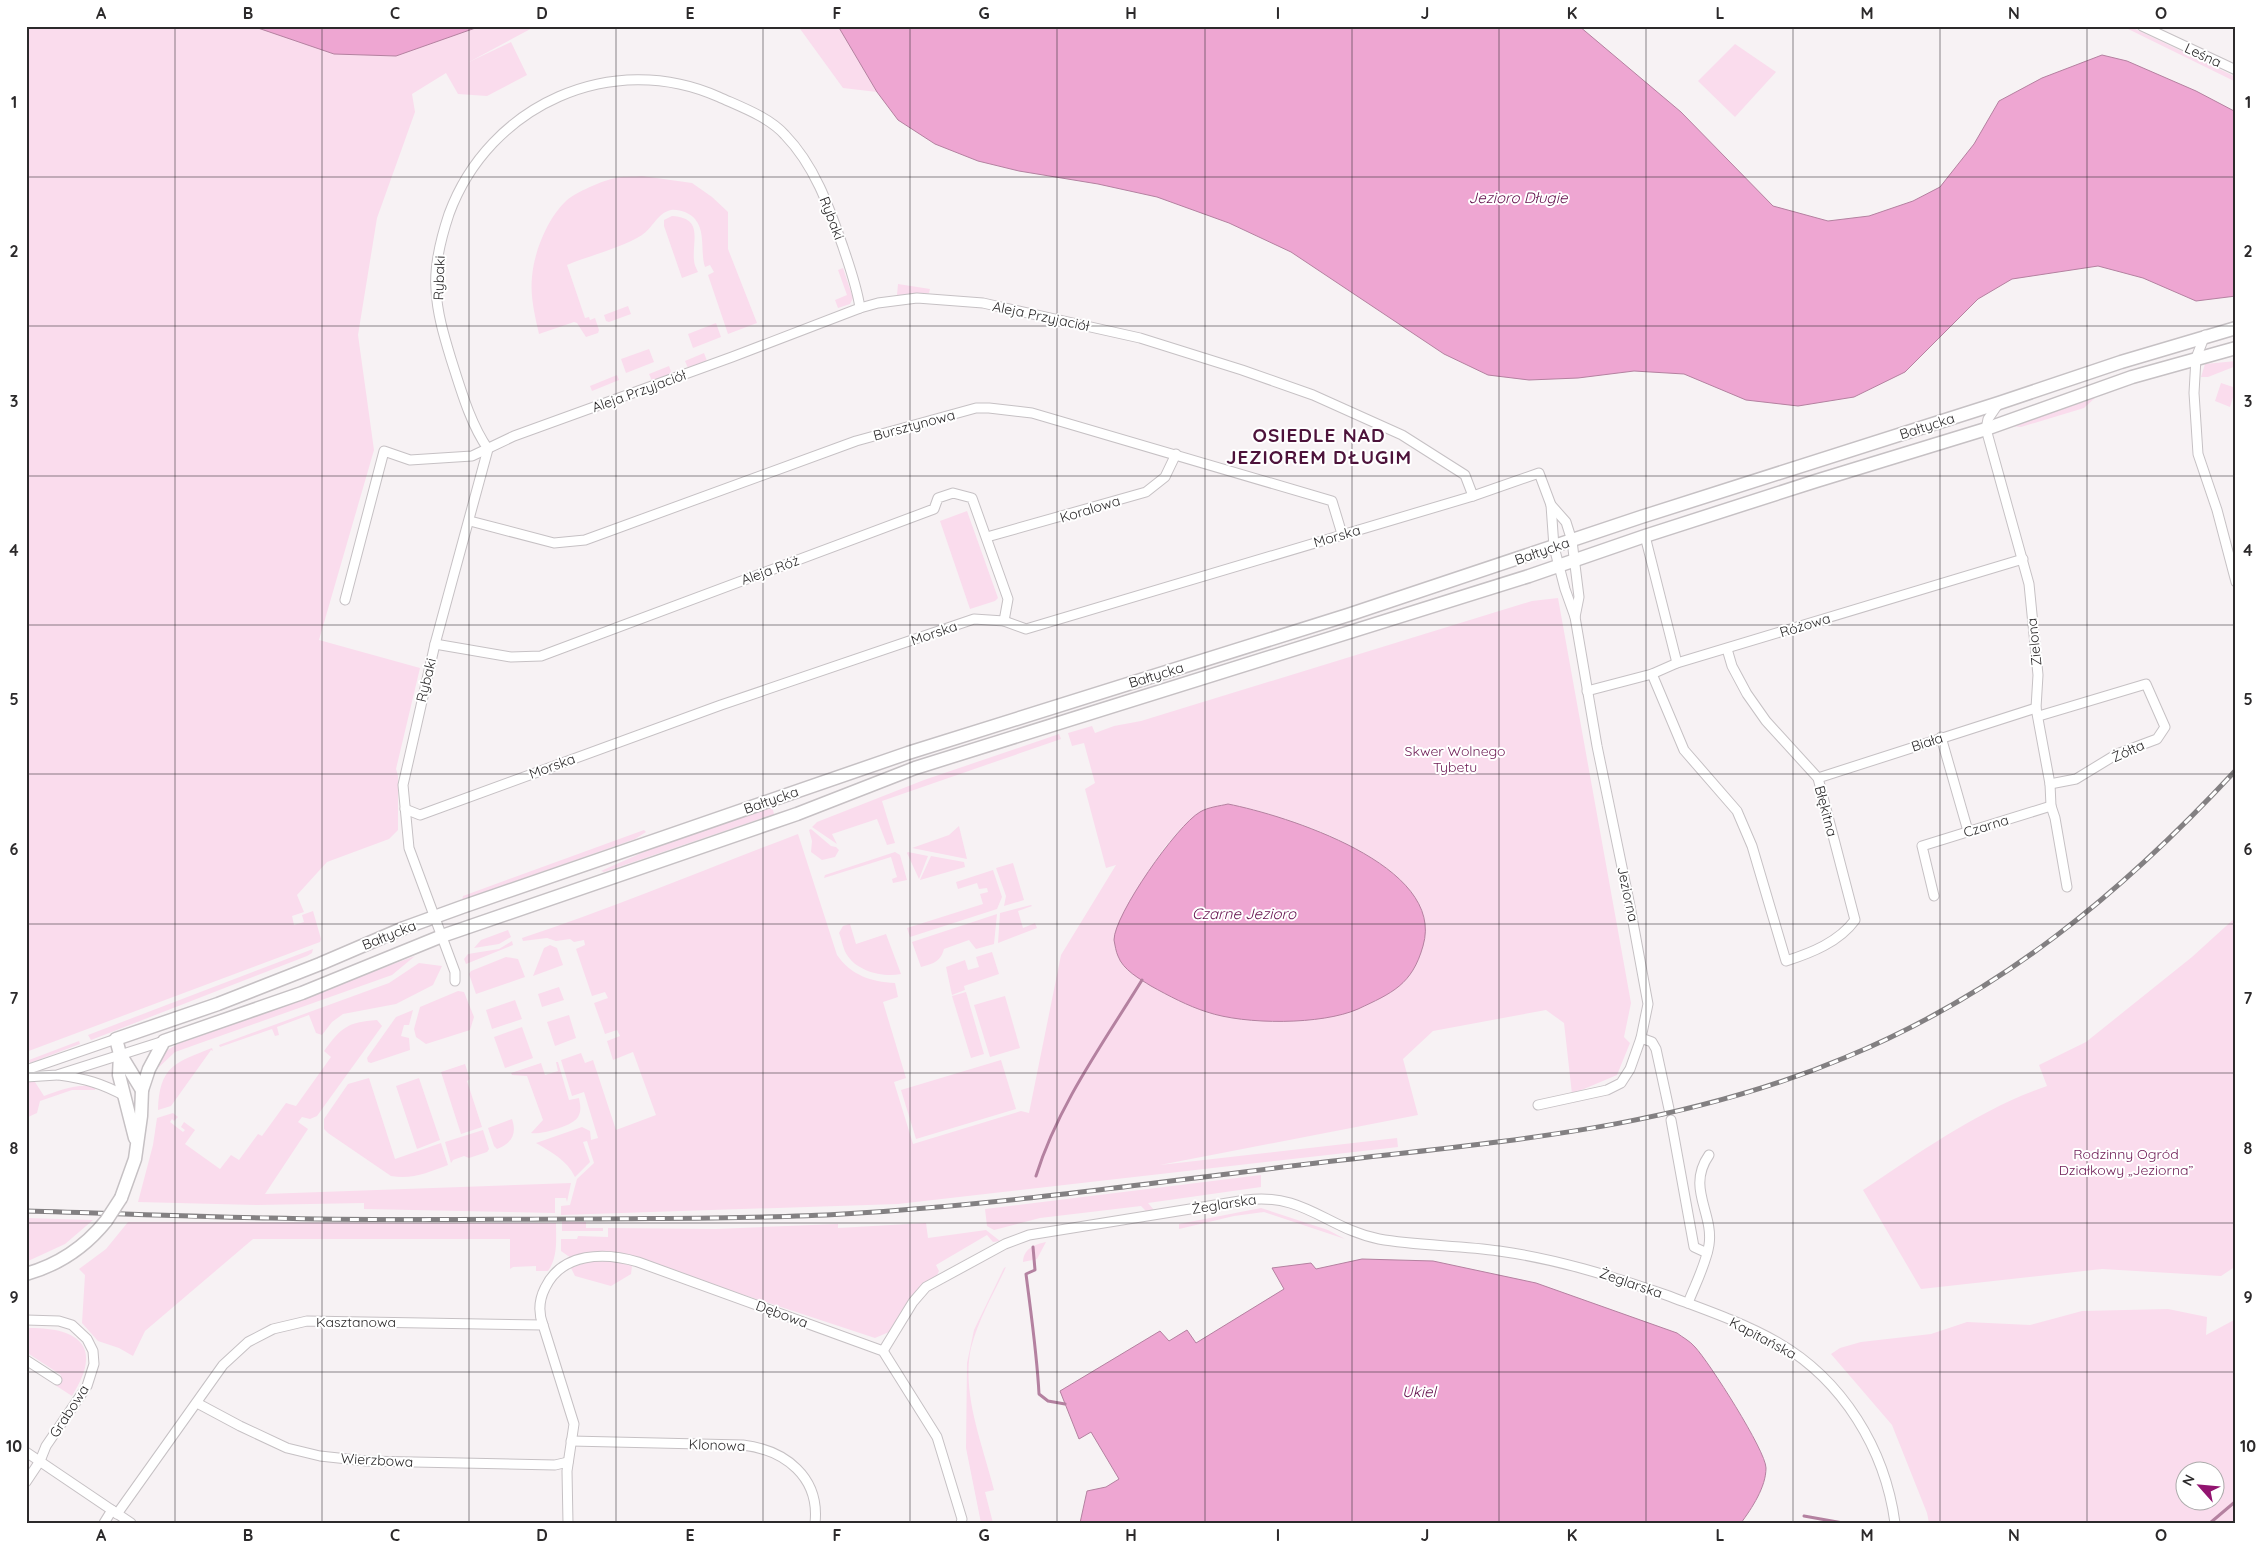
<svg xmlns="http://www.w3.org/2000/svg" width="2262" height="1549" font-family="Quicksand,sans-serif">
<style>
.green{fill:#fadced;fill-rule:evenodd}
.water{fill:#eea6d2;stroke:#b481a0}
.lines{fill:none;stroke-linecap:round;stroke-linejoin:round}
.stream{stroke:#b481a0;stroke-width:3}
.street-casing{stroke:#c6c1c4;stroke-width:11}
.secondary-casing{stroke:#c6c1c4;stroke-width:15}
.street{stroke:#fff;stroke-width:9}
.secondary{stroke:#fff;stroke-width:12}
.rail-casing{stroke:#838082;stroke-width:5}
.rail{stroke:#fff;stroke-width:3;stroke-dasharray:9;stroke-linecap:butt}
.secondary-bridge-casing{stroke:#c6c1c4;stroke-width:15;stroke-linecap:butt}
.secondary-bridge{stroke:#fff;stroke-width:12}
.grid{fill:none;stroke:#2c2a2b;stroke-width:1;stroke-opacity:0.55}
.labels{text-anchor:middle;stroke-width:4;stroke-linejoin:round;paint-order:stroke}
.street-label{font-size:14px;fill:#2c2a2b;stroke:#fff}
.park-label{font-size:14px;fill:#6c1953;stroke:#fff}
.water-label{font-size:15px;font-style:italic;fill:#63104c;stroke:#fff}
.district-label{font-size:19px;font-weight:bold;letter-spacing:1px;fill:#4d133b;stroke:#fff}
.neatline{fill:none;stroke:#2c2a2b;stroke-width:2}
.grid-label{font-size:16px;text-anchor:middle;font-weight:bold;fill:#2c2a2b}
</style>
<rect width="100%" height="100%" fill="#f7f2f4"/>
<g class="green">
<path d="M26,26h226l82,28 62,2 85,-30h55l-67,36 42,-20 16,33 -40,21 -29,-2 -12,-21 -34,21 3,18 -38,106 -19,117 16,115 -55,190 101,28 -24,101 2,7v54l-9,9 -62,23 -30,33 7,17 -12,4 2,9 10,-3 -2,-7 11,-4 8,28 -1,3 -294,110z"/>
<path d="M798,26h40l39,66 -34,-4z"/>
<path d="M2122,26h7l107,51v5z"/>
<path d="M1735,44l41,28 -41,45 -37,-36z"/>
<path d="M642,176l50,7 20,14 16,15v37l29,74 -29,11 -20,-59 6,-3 -4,-7 -5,2c-5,-15 1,-35 -10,-48 -5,-6 -16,-10 -24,-9 -14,3 -18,18 -29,25 -21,13 -51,20 -75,30l18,53 4,-1 1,3 5,-2 4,12 -1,3 -12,4 -9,-14 -3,-1 -35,12c-4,-18 -9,-37 -7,-57 2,-25 15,-58 34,-76 10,-9 36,-20 49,-23 8,-2 18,-1 27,-2z"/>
<path d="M672,216c32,2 20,24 22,44 0,4 2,8 4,12l-16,6 -18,-52v-6z"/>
<path d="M843,268l10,30 -3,6 -12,4 -3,-8 12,-5 -9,-25z"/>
<path d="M898,284l32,5 -1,4 -32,2z"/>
<path d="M628,306l3,8 -22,8 -3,-1 -2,-6z"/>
<path d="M716,323l5,14 -28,11 -5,-14z"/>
<path d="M649,349l5,13 -28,11 -5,-14z"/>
<path d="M704,353l3,8 -19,7 -3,-7z"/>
<path d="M2236,361v5l-28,11h-7l4,-13z"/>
<path d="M669,366l3,8 -20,7 -3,-7z"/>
<path d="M617,375l2,5 -27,11 -2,-5z"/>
<path d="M2221,383l15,5 -6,19 -15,-6z"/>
<path d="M2096,397l-12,11 -63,19 -11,-1z"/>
<path d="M967,511l31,87 -3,3 -25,8 -30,-88z"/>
<path d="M1558,598l73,405 -7,34 6,6 -13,32 -45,19 -8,-71 -18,-13 -113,21 -30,28 15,56 -258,50 237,-27 1,9 -500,57 -337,11v-9l9,-1 7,-26 17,-16 -7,-22 -4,1 7,20 -15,15c-8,-17 -24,-25 -39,-34l46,-16 8,4 1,9 7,-2 -14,-46 -12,4 -11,-36 20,-7 4,10 8,-3 23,70 40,-15 -23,-63 -20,8 -6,-19 13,-5 -3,-6 -12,4 -11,-31 14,-5 -3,-6 -13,4 -16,-47 9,-4 -1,-5 -10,2 -4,-3 -14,2 -9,-3 -24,3 -1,-3c92,-30 184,-69 276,-104l39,121c14,20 34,27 58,28l3,14 -15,5 23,76 -12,4 19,62 108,-33 8,2 32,-158 55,-90 -10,3 -21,-79 10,-6 -11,-40 -12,3 -4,-13 24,-7 3,7 19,-7 27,-5 391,-120zM1228,804c60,12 156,43 189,97 3,5 5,12 7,18l-148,103 -39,-4 -28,-5 -49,-22 -30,-19 16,-97 18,-27 18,-21z"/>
<path d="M1059,734l2,5 -179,62 13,42 -8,2 -10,-26 -45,15 5,10 -25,-17 5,-5 107,-42z"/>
<path d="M772,806l2,8 -170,58 -3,-1 54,-24z"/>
<path d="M959,826l8,33 -55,-11 37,-13z"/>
<path d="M811,829l20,17 5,1 3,3 -4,7 -13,3 -11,-8 1,-11 -3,-11z"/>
<path d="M644,830l2,2 -11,7 -173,61 1,-4z"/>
<path d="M895,852l5,3 7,25 -14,3 -1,-4 5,-2 -6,-20 -67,21 1,-3z"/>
<path d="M908,852l20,4 -9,23 -12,-26z"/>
<path d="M931,856l33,6 1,5 -45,13z"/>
<path d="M1013,863l11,37 -20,6 2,-10 -10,-28z"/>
<path d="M993,870l9,27 -5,12 -87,28 -3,-9 76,-24 -3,-10 8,-2 -1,-4 -8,1 -2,-6 -19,6 -2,-7z"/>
<path d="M1031,905l1,1 -14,5 5,17 12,-5 2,5 -39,15 2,-30z"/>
<path d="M997,914l-3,30 -18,5 -7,-9 -25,9c-3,12 -11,15 -23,18l-9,-25z"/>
<path d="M2236,917v349l-15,10 -119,-7 -181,20 -58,-99c59,-39 117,-81 184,-104l-8,-21 47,-23 106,-85z"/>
<path d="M850,924l6,20 30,-10 15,40c-18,4 -44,-3 -54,-19 -4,-6 -5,-15 -8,-22l4,-7z"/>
<path d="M508,930l3,7 -12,7 -25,4 7,-8z"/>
<path d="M512,941l1,4 -47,19 -2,-5 4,-5 31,-5z"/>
<path d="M550,945l7,3 6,17 -30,11 11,-28z"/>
<path d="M313,949l-1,4 -5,3 -216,84 -3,-5z"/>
<path d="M992,952l7,22 -35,12 1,4 -13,5 -6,-28 19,-7 3,10 11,-3 -3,-10z"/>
<path d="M415,956l-23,19 -217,77 -16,15 -4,-2 11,-14 13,-8z"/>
<path d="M506,957l12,2 7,18 -49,17 -7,-20 2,-3z"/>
<path d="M419,963l23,3 -9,19 -37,19 -53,10 -11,8 -10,13 -6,-2 -7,-18 -32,12 2,8 -4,1 -3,-7 -52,18 -1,-2 170,-62z"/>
<path d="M559,987l5,13 -22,7 -4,-13z"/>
<path d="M458,991l6,1 10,25 -4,13 -44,14 -10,-7 -2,-8 6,-22z"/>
<path d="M966,992l18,62 -13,4 -19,-62z"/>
<path d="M1005,996l15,52 -30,9 -16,-52z"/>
<path d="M515,1000l7,19 -30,10 -6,-19z"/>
<path d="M413,1010l-4,15h-5l-3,11 8,2 1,12 -39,13 -3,-1 -1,-4 29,-41z"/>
<path d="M569,1015l7,23 -21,8 -8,-24z"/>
<path d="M377,1020l5,6 -65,90 -7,3 -8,-2 -4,5 10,7 -43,65 306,-11 -4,19 -1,-4h-11v15l-191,-4v-6l-107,2 -119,-3 15,-57 4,-27 16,-5 5,4 -4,4 -2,-2 -2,3 13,10 2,-2 -4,-3 3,-5 11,8 -10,14 35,25 11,-14 8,5 19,-26 4,2 24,-33 10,3 35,-49 -7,-6c17,-23 23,-29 53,-31z"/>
<path d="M522,1027l11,31 -28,10 -11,-31z"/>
<path d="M79,1041l1,3 -50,19 -1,-2 -3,1v-6l3,4z"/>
<path d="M212,1048l1,3 -2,-1 -40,56 -13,4c1,-44 18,-48 54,-62z"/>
<path d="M1001,1060l15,49 -100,30 -15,-49z"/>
<path d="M556,1062h2l11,38 10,-2c1,7 3,12 -1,19 -5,9 -38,18 -47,16l12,-13 -16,-44 -15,-1 -1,-2 30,-10 4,12 13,-4z"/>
<path d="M465,1064l5,15 -3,2 15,46 -21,7 -20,-62z"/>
<path d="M369,1078l26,81 46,-16 7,22c-19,7 -36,15 -57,11l-63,-43 -4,-4v-10l24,-35z"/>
<path d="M419,1078l21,62 -23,9 -21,-63z"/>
<path d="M33,1079l11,17c18,-6 33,-13 52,-9l-1,3h-23l-32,11 -3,12 -11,5v-37z"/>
<path d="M512,1119c5,15 0,24 -15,30l-3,-3 -6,-18z"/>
<path d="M483,1130l6,19 -2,3 -18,6 -5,-2 -11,4 -2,3 -6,-21z"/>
<path d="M1261,1175v12l-113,16 6,7 -8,1 -5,-5 -101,12 -46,12 -7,-4 -2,-17z"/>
<path d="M1261,1208l67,22 17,9 -81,-27 -30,4 -55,13v-5z"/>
<path d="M26,1218l67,2 -28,24 -39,18z"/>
<path d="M562,1221l24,1v6h17v3h-41z"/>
<path d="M128,1222l428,1c0,17 2,34 -8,48h-12v-5l-23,1 -3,2v-30h-257l-108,92 -12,25 -14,-8 -21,-7 -16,-18 3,-48 -6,-6 27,-20z"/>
<path d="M926,1223l2,15 58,-8 14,11 -7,1 -6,-7 -51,30 3,6 -2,4 -25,20 -23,37 -14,6 -255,-84 -49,4 -10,-7v-12h16l1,-3 30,1v-9l108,1 122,-5v4z"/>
<path d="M1046,1242l-9,17 -14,3c0,-13 12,-18 23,-20z"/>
<path d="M607,1259l25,7 -1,8 -20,12 -36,-10 -4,-8 17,-6z"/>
<path d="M1006,1267c-12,26 -28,53 -35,81 -10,45 12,98 23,142l-9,2 8,31h-12l-15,-75 1,-85 7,-33 30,-62z"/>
<path d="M2168,1309l39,8 -1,18 30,-16v204h-307l-2,-10 -35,-88 -61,-71 9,-6 21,-6 70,-8 36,-12 63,3 52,-14zM2184,1472h30v30h-30z"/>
<path d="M26,1328c53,-1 78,18 46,68l-17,-11 6,-10 -35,-23z"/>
</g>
<g class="water">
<path d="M252,26h229l-85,30 -62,-2z"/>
<path d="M838,26h741l102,86 92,94 55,15 41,-5 44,-15 27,-14 34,-43 25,-43 43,-23 60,-23 25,6 69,30 40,21v184l-40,5 -53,-23 -45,-12 -86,13 -34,20 -73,73 -51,25 -56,9 -52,-6 -62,-26 -50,-3 -56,7 -49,2 -41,-5 -44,-21 -153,-102 -62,-29 -72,-26 -59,-13 -79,-13 -41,-10 -43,-17 -37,-24 -21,-28z"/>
<path d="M1228,804c56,11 219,61 195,142 -11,39 -31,47 -65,63 -36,16 -113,16 -151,3 -19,-6 -38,-16 -56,-26 -11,-7 -28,-16 -33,-30 -2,-4 -3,-11 -4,-16 0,-25 63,-115 86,-128 8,-5 20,-6 28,-8z"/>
<path d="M1362,1259l71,2 103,22 141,50c5,4 13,8 18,14 14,15 71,104 71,121 0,19 -14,40 -25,55h-661l7,-32 19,-4 13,-8 -28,-47 -12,7 -19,-48 100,-60 9,10 18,-11 9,13 88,-54 -12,-21 39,-5 5,6z"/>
</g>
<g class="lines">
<g class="stream">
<path d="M1036,1176c22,-71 68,-134 106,-196"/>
<path d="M1033,1247l2,23 -9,4c5,40 11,80 13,120l9,7 17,3"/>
<path d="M1804,1516l39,7"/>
<path d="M2067,1523h16"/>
<path d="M2210,1523l26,-22"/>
</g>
<defs>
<g id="street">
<path d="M2142,26l94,44"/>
<path d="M2205,335l-9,23 -2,35 4,61 19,56 19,72"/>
<path d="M1999,403l-11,16 -2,10 43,155 9,91 -2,33 14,76 1,22 4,12 12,69"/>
<path d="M488,449c-18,-26 -27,-59 -37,-90 -7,-23 -14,-46 -15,-70 -2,-25 5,-51 13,-75 40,-109 163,-165 270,-117 22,10 50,20 66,38 30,31 44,72 58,112 7,21 14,40 17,61"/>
<path d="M470,521l84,22 31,-3 271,-99 120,-33h13l43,5 300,88 10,33"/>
<path d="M1645,536l32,127"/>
<path d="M987,537l159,-45 19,-15 11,-23"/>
<path d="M345,600l39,-149 26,9 62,-4 42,-20 218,-79 128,-49 18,-5 39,-5 66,5 157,35 102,32 71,25 89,40 63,40 8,21 66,-23 12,32 15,17 6,19 7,56 -4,20"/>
<path d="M435,644l76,13 30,-1 393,-147 4,-11 15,-5 19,5 36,101 -4,22"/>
<path d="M1652,674l32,76 53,61 15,35 34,115c25,-8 53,-19 69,-41l-37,-142 -52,-57 -19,-27 -15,-28 -5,-17"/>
<path d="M1587,691l65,-17 25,-11 346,-104"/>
<path d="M2039,716l107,-32 19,43 -8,12 -40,15 -41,25 -26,5"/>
<path d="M1941,737l27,94"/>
<path d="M1818,778l218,-70"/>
<path d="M405,809l15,6 301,-110 253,-86 30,2 22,8 447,-133"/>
<path d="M1934,896l-12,-50 129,-40"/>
<path d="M455,981v-9l-46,-124 -6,-63 32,-141 53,-195"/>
<path d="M1641,1038l11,4 4,7 13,60"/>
<path d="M26,1070l90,-31"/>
<path d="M59,1075c27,4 42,8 66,21"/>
<path d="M26,1077l31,-2 107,-34"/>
<path d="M1538,1105l69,-15 14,-7 9,-14 11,-31 7,-34 -18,-98 -33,-160 -22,-129 -10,-28 -11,-42 -3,-42"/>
<path d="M1671,1120l23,127 13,6"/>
<path d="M1688,1303c7,-18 18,-39 21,-58 5,-32 -23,-57 0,-90"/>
<path d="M26,1320l33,1 13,4 15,14 6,12 1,13 -7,22 -41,60 -6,15 -14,21"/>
<path d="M543,1325c-5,-13 -4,-25 2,-37 17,-36 60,-36 93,-26l245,89 54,86 25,82 -1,4"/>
<path d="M883,1351l30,-49 13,-15 79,-43 24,-9 217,-35c57,-8 82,29 133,39 39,7 80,6 120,12 58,8 112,25 167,44 37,14 76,27 111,47 66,38 108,107 118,181"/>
<path d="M26,1360l31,20"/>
<path d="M197,1403l43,23 47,22 33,8 46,5 189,4 13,-3"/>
<path d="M571,1441l172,4c42,5 77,32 72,78"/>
<path d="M26,1452l105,71"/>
<path d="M117,1514l106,-149 25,-23 25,-13 34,-8 236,4 31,99 -7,47 1,52"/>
<path d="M104,1523l8,-13"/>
</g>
<g id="secondary">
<path d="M120,1054l22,36"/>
<path d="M135,1138l-16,-63 1,-21 -4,-15 102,-35 102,-40 84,-36 58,-21 446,-154 440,-138 293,-98 358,-114 122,-41 115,-34"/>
<path d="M121,1198l14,-39 6,-43 1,-26 7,-21 15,-28 138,-48 140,-57 355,-122 118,-46 614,-192 116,-40 171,-55 170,-52 146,-52 104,-29"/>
<path d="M26,1274c32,-9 59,-27 80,-53"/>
</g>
</defs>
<use href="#street" class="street-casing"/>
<use href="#secondary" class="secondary-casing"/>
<use href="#street" class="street"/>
<use href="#secondary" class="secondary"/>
<defs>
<path id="rail" d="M26,1211c82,2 164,6 245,7 105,3 211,1 316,1 85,-1 171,0 256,-5 156,-9 310,-31 465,-50 185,-22 361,-33 536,-106 156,-64 278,-165 392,-288"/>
</defs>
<use href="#rail" class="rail-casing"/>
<use href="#rail" class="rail"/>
<defs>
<path id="secondary-bridge" d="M106,1221l15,-23"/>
</defs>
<use href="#secondary-bridge" class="secondary-bridge-casing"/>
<use href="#secondary-bridge" class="secondary-bridge"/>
</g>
<path class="grid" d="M175,26v1497M322,26v1497M469,26v1497M616,26v1497M763,26v1497M910,26v1497M1057,26v1497M1205,26v1497M1352,26v1497M1499,26v1497M1646,26v1497M1793,26v1497M1940,26v1497M2087,26v1497M26,177h2210M26,326h2210M26,476h2210M26,625h2210M26,774h2210M26,924h2210M26,1073h2210M26,1223h2210M26,1372h2210"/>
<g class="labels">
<g class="street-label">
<text transform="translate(2203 55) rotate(25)" y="5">Leśna</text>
<text transform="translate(832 218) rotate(69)" y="5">Rybaki</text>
<text transform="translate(439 278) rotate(-88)" y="5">Rybaki</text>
<text transform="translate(1041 316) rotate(12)" y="5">Aleja Przyjaciół</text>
<text transform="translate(639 391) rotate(-20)" y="5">Aleja Przyjaciół</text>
<text transform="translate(914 425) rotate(-15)" y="5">Bursztynowa</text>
<text transform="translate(1927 426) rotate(-18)" y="5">Bałtycka</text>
<text transform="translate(1090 509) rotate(-17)" y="5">Koralowa</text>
<text transform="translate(1337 536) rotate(-16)" y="5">Morska</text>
<text transform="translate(1542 551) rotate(-19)" y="5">Bałtycka</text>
<text transform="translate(770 570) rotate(-20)" y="5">Aleja Róż</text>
<text transform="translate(1805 625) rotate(-17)" y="5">Różowa</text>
<text transform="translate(934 633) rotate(-19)" y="5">Morska</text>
<text transform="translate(2034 642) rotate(-96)" y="5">Zielona</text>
<text transform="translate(1156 675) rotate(-17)" y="5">Bałtycka</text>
<text transform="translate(426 680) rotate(-76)" y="5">Rybaki</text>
<text transform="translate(1927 742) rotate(-18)" y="5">Biała</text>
<text transform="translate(2128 751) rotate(-24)" y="5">Żółta</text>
<text transform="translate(552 766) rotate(-20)" y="5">Morska</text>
<text transform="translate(771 800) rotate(-19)" y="5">Bałtycka</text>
<text transform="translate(1826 811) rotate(75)" y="5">Błękitna</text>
<text transform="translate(1986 826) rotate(-17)" y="5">Czarna</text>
<text transform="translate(1628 894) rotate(78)" y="5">Jeziorna</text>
<text transform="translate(389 935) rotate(-22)" y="5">Bałtycka</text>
<text transform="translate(1224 1204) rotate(-9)" y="5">Żeglarska</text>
<text transform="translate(1631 1283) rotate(19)" y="5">Żeglarska</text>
<text transform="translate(782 1314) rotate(20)" y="5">Dębowa</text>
<text x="356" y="1327">Kasztanowa</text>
<text transform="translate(1763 1338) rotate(28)" y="5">Kapitańska</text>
<text transform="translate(69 1411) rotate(-57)" y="5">Grabowa</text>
<text transform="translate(717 1445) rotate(2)" y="5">Klonowa</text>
<text transform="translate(377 1460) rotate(3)" y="5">Wierzbowa</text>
</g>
<g class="park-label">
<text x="1455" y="756">Skwer Wolnego<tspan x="1455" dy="16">Tybetu</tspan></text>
<text x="2126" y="1159">Rodzinny Ogród<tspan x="2126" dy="16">Działkowy „Jeziorna”</tspan></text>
</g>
<g class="water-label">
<text x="1518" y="203">Jezioro Długie</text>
<text x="1244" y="919">Czarne Jezioro</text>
<text x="1419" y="1397">Ukiel</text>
</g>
<g class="district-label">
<text x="1319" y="442">OSIEDLE NAD<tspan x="1319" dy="22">JEZIOREM DŁUGIM</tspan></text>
</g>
</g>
<rect width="2262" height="1549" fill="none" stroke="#ffffff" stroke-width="55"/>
<g transform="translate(2200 1486) rotate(297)"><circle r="24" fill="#ffffff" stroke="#abaaaa"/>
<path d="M0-4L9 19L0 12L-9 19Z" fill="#921470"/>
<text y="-8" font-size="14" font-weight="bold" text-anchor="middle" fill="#2c2a2b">N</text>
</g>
<rect x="28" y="28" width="2206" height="1494" class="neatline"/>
<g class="grid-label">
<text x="101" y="19">A</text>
<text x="248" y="19">B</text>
<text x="395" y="19">C</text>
<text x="542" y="19">D</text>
<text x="690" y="19">E</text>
<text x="837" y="19">F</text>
<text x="984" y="19">G</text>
<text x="1131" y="19">H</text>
<text x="1278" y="19">I</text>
<text x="1425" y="19">J</text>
<text x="1572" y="19">K</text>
<text x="1720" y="19">L</text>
<text x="1867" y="19">M</text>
<text x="2014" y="19">N</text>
<text x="2161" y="19">O</text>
<text x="14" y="108">1</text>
<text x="2248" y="108">1</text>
<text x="14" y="257">2</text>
<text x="2248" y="257">2</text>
<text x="14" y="407">3</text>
<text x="2248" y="407">3</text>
<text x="14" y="556">4</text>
<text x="2248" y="556">4</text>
<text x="14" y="705">5</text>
<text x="2248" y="705">5</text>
<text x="14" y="855">6</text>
<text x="2248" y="855">6</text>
<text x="14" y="1004">7</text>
<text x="2248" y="1004">7</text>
<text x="14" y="1154">8</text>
<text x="2248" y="1154">8</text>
<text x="14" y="1303">9</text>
<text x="2248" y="1303">9</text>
<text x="14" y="1452">10</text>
<text x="2248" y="1452">10</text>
<text x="101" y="1541">A</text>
<text x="248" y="1541">B</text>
<text x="395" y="1541">C</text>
<text x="542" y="1541">D</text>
<text x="690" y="1541">E</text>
<text x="837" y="1541">F</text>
<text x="984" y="1541">G</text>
<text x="1131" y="1541">H</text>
<text x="1278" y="1541">I</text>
<text x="1425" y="1541">J</text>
<text x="1572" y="1541">K</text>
<text x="1720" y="1541">L</text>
<text x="1867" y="1541">M</text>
<text x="2014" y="1541">N</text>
<text x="2161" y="1541">O</text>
</g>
</svg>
